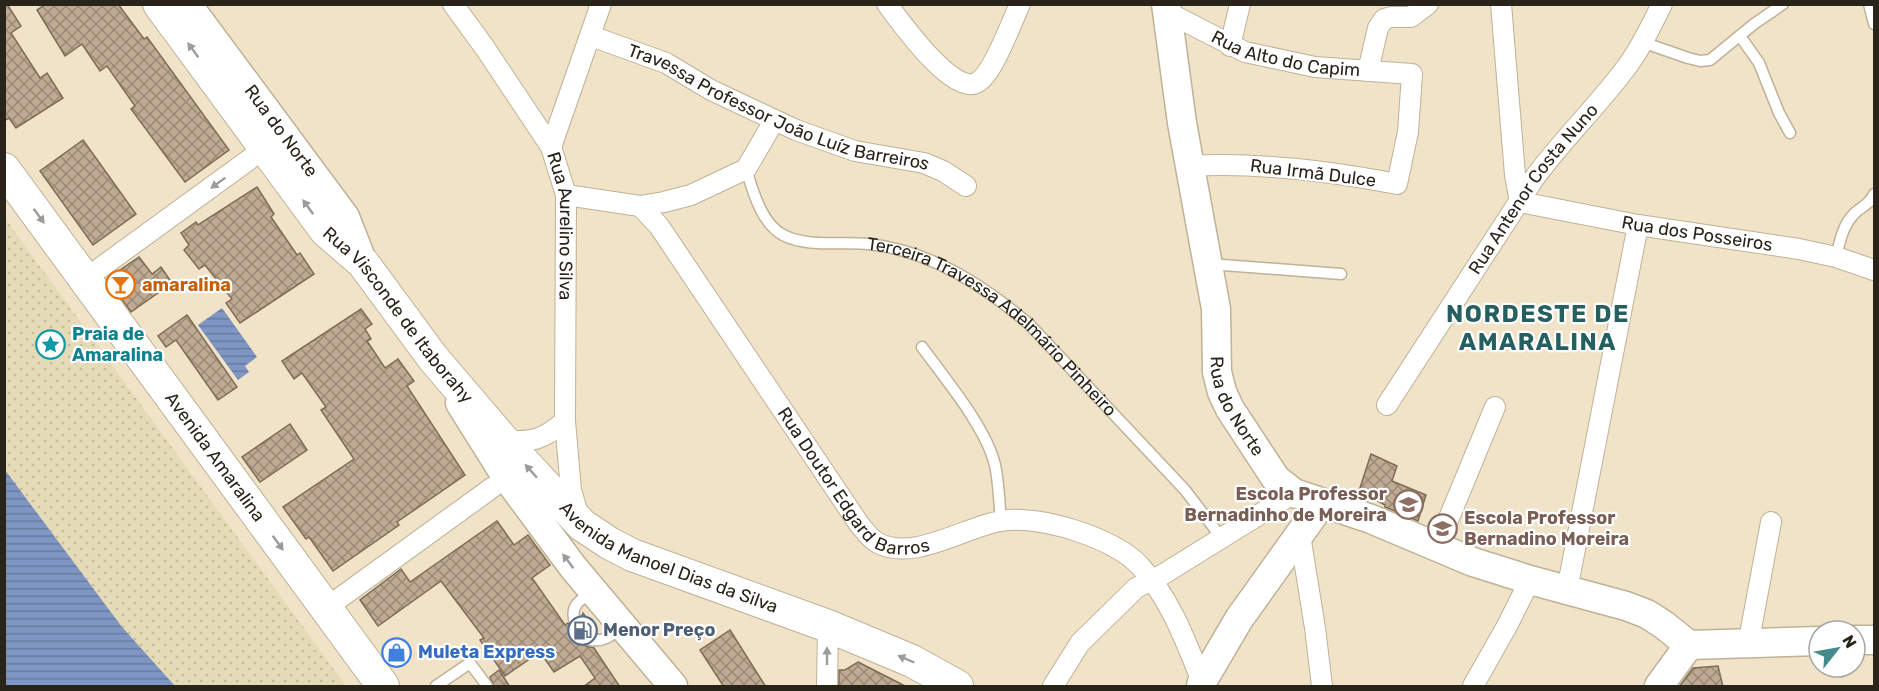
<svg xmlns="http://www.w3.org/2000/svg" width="1879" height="691" font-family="Rubik,sans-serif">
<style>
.sand{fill:url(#sand-dots)}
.water{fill:url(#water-rules)}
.building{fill:url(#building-cross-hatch);stroke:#7f6c56;stroke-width:1.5}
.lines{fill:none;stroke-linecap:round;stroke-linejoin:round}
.lane-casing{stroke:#beb297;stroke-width:13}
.street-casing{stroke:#beb297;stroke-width:22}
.secondary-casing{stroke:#beb297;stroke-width:31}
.primary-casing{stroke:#beb297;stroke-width:34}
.lane{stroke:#fff;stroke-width:10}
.street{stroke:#fff;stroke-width:20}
.secondary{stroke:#fff;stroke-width:28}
.primary{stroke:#fff;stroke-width:32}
.oneway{fill:#9e9c98}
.labels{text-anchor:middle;stroke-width:4.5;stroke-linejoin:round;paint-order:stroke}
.street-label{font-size:18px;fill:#282419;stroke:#fff}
.food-label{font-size:18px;font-weight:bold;fill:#c56008;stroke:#fff;text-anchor:start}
.culture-label{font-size:18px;font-weight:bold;fill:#0d838f;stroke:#fff;text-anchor:start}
.education-label{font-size:18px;font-weight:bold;fill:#785e54;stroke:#fff;text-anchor:end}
.service-label{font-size:18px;font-weight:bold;fill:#4e5e75;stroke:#fff;text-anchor:start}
.shop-label{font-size:18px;font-weight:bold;fill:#366cbe;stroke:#fff;text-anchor:start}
.district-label{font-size:24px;font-weight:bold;letter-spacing:1.5px;fill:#255f5f;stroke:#fff}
</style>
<defs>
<pattern id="sand-dots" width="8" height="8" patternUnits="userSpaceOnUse" patternTransform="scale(1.5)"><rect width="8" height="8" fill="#e5dbb6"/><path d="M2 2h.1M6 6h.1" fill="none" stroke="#c4bc9c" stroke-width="1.8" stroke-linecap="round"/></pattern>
<pattern id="water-rules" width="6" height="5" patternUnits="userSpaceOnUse" patternTransform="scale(1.5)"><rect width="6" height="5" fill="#7f96c4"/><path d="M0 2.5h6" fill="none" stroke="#687a9e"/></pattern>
<pattern id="building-cross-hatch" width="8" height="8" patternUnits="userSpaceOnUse" patternTransform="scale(1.5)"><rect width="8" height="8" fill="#bfaa93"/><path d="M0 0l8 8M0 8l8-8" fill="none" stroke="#9b8a77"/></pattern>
</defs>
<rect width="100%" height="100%" fill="#f0e3c7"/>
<path class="sand" d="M4,217l342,469h-171l-53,-59 -117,-157z"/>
<g class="water">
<path d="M222,308l35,49 -12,9 4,6 -11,8 -40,-55z"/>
<path d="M5,470l117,157 53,59h-170z"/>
</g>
<g class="building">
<path d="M4,4h3l14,22 -10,7 29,45 7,-5 16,25 -47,30 -7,-10 -5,3z"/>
<path d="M46,4h72l26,35 3,-2 82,113 -44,32 -54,-73 4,-3 -28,-40 -7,5 -18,-27 -17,12 -28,-46z"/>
<path d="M83,140l53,74 -43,31 -53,-74z"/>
<path d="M257,187l17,27 -3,3 26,38 3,-2 14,21 -74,49 -14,-20 6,-4 -27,-34 -6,4 -15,-19 5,-5 -8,-12 15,-11 2,3z"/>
<path d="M139,257l13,17 9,-7 11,16 -41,29 -24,-33z"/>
<path d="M361,309l11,15 -7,5 6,10 -4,2 18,27 13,-9 16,22 -7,5 58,89 -68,47 2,3 -66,46 -24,-34 -3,2 -23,-32 71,-48 -33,-49 5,-3 -24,-34 -8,6 -12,-18z"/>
<path d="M187,315l50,72 -19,13 -42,-60 -10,7 -8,-11z"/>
<path d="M290,424l17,26 -47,32 -18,-25z"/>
<path d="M1371,454l26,12 -5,15 34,14 -8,26 -33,-14v-2l-26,-14z"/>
<path d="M497,521l17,24 14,-10 22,30 -18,13 33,47 3,-2 3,3 7,-1 5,-12 14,20 -11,1 -3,5 1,5 2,2 8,2 26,39h-37l12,-9 -15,-22 -26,16 -14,-20 -35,24 -25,-36 4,-2 -43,-57 -63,45 -18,-26 41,-31 9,13z"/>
<path d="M730,630l36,57h-42l-24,-37z"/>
<path d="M858,662l49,25h-68v-17h6z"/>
<path d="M1718,666l5,21h-44l14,-19z"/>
<path d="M499,670l11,17h-16l-4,-10z"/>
</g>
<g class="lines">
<defs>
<g id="lane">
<path d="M1869,4l5,20"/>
<path d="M1740,36l19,27 20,50 11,20"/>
<path d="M1642,42l46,16 12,3 10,-1 44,-36 29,-20"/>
<path id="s1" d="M746,169c7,22 15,54 37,66 25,13 59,6 86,9 62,7 114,41 160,80l156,166 36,47"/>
<path d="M1836,257c4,-15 6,-30 17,-42 7,-8 17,-10 21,-21"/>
<path d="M1210,264l131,10"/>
<path d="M922,347c23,32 64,80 73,118 4,18 4,37 6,55"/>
<path d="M574,619c-3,-16 8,-19 19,-28"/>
<path d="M590,640c14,2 21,-4 31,-12"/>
<path d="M436,686l34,-23 17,23"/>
</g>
<g id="street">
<path id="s2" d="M453,4l32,44 66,99 15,48 -1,226 6,69 7,24"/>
<path d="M887,4c13,17 67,94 91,78 16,-10 33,-59 42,-78"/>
<path d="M1501,4l14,171 5,27"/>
<path id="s3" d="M1167,12l78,40 70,15 97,7 -4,58 -11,52c-68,-13 -138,-22 -207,-18"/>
<path id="s4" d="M591,36l75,27 45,27 85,40 59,21 69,12 19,8 23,15"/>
<path d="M1230,46l10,-42"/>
<path d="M1368,71l10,-43 6,-9 7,-2h20l17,-13"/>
<path d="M551,147l50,-143"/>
<path id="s5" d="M566,195l74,11 19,20 200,298c6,7 11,15 19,19 36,19 86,-16 123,-22 37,-7 114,17 139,45 30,32 46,76 62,116"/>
<path id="s6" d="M1520,202l118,23 161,24 37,8 38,13"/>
<path d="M640,206l24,-4 27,-7 55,-26 28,-48"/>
<path d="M85,279l180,-131"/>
<path id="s7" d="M1387,405l146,-225c28,-39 63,-72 92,-111 15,-19 26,-43 37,-65"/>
<path d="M503,440c28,3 40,0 62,-19"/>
<path d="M1300,535l15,93 7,58"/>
<path d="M1437,547l58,-140"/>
<path d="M1567,590l71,-365"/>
<path d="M326,608l167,-121"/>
<path d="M1748,645l23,-123"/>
<path d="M827,686l1,-60"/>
<path d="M1053,686l27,-43 56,-55 26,-13 132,-82"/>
<path d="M1473,686l34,-60 23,-46"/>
</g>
<g id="secondary">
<path id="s8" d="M187,4l158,213 18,46"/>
<path id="s9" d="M1166,4l16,119 34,186 1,63 5,20 8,17 46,70 18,14 77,26 102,43 57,18 96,26 21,8 17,11 25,20 130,-4"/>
<path d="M460,403l47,75 66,89 100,119"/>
<path d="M1855,640h19"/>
<path d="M1201,686l1,-4 37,-63 83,-116"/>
<path d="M1659,686l30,-41"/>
</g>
<g id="primary">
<path id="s10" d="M159,4l167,227 37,32 70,95 70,82 79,85 27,18 23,12 196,71 84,35 45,25"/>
<path id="s11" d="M4,169l379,517"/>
</g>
</defs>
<use href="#lane" class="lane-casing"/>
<use href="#street" class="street-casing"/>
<use href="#secondary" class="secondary-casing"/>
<use href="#primary" class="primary-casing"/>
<use href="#lane" class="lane"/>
<use href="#street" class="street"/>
<use href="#secondary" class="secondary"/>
<use href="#primary" class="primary"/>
</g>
<defs><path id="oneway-solid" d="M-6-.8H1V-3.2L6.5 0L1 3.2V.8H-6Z" transform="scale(1.5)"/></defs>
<g class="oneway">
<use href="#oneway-solid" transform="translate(193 50) rotate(-126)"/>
<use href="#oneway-solid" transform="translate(218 183) rotate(144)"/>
<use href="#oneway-solid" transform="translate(308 207) rotate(-126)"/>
<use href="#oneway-solid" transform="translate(39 216) rotate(54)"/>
<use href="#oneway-solid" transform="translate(531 471) rotate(-132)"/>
<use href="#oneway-solid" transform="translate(278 543) rotate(54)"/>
<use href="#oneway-solid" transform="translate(568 561) rotate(-127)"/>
<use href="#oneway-solid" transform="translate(827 656) rotate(-90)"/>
<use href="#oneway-solid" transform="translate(906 659) rotate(-157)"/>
</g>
<defs>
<symbol id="bar-ring" viewBox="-11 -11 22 22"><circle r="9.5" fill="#fff" stroke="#e8710a" stroke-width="1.5"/><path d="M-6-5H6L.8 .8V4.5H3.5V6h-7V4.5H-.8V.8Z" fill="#e8710a"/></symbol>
<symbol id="sight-ring" viewBox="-11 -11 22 22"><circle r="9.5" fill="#fff" stroke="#0f9aa8" stroke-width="1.5"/><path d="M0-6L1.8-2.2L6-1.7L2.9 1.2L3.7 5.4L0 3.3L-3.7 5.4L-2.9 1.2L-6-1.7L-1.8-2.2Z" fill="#0f9aa8"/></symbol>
<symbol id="school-ring" viewBox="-11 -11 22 22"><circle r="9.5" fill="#fff" stroke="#8d6e63" stroke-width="1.5"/><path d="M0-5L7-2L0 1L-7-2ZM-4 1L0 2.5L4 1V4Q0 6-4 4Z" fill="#8d6e63"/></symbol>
<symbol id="fuel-ring" viewBox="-11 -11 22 22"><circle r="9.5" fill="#fff" stroke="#5c6f8a" stroke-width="1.5"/><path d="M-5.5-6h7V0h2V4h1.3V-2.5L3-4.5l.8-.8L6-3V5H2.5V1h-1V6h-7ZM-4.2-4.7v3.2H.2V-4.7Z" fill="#5c6f8a"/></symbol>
<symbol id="shop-ring" viewBox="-11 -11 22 22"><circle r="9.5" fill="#fff" stroke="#3f7fe0" stroke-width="1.5"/><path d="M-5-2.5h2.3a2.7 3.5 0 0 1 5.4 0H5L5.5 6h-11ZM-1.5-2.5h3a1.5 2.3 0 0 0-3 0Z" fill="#3f7fe0"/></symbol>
</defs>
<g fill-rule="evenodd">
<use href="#bar-ring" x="104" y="268" width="33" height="33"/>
<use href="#sight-ring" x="34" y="328" width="33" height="33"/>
<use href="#school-ring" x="1392" y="488" width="33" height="33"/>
<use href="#school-ring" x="1426" y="512" width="33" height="33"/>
<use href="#fuel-ring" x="566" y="614" width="33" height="33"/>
<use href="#shop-ring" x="380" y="636" width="33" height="33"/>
</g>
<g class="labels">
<g class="street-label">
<text dy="6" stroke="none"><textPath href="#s3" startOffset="128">Rua Alto do Capim</textPath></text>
<text dy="6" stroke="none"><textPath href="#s4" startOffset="202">Travessa Professor João Luíz Barreiros</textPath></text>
<text dy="6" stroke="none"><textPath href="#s8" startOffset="158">Rua do Norte</textPath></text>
<text transform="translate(1313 173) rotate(7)" y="6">Rua Irmã Dulce</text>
<text dy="6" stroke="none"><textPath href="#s7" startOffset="261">Rua Antenor Costa Nuno</textPath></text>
<text dy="6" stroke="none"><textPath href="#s2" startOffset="254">Rua Aurelino Silva</textPath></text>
<text dy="6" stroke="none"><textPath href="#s6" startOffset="180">Rua dos Posseiros</textPath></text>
<text dy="6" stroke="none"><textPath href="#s10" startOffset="393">Rua Visconde de Itaborahy</textPath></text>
<text dy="6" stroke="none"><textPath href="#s1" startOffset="316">Terceira Travessa Adelmário Pinheiro</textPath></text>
<text dy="6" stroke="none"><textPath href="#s9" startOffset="411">Rua do Norte</textPath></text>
<text dy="6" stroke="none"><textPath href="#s11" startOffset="357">Avenida Amaralina</textPath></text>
<text dy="6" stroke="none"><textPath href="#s5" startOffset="432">Rua Doutor Edgard Barros</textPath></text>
<text dy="6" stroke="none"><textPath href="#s10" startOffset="765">Avenida Manoel Dias da Silva</textPath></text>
</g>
<g class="food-label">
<text x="142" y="291">amaralina</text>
</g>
<g class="culture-label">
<text x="72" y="340">Praia de<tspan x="72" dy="21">Amaralina</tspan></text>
</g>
<g class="education-label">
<text x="1387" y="500">Escola Professor<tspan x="1387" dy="21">Bernadinho de Moreira</tspan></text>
<text x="1464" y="524" text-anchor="start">Escola Professor<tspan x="1464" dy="21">Bernadino Moreira</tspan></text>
</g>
<g class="service-label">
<text x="603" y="636">Menor Preço</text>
</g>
<g class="shop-label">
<text x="418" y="658">Muleta Express</text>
</g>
<g class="district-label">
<text x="1538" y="322">NORDESTE DE<tspan x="1538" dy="28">AMARALINA</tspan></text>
</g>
</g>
<rect width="1879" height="691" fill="none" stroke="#282419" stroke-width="12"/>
<g transform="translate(1837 649) rotate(59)"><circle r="28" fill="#ffffff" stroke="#a9a7a3" stroke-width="1.5"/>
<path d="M0-4.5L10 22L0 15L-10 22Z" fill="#448c8b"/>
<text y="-9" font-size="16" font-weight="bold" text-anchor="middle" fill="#282419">N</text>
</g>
</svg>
